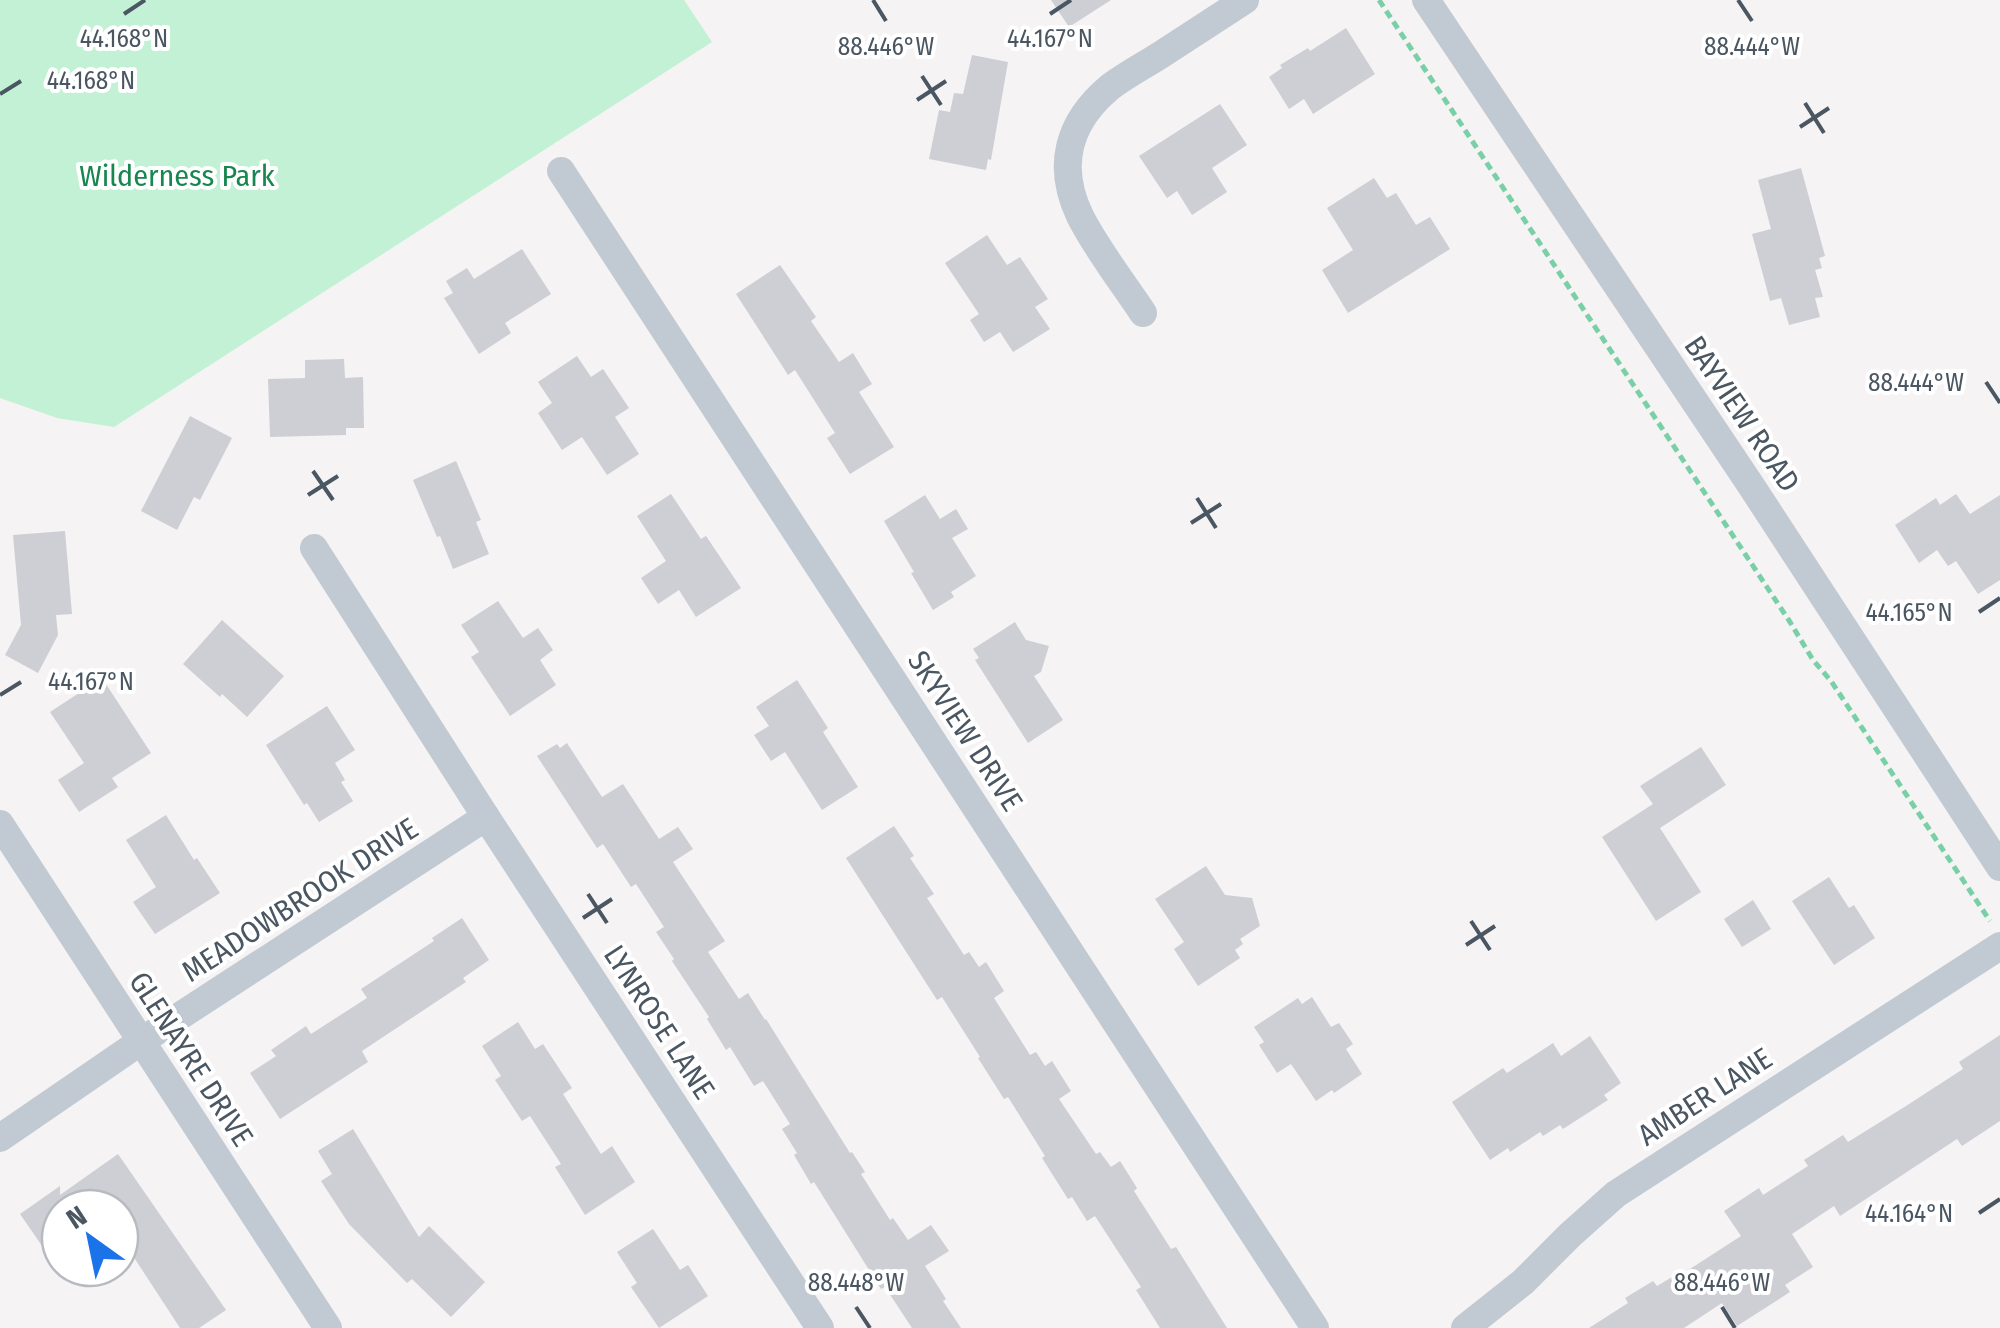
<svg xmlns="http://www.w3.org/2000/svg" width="2000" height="1328" font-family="'Fira Sans Condensed',sans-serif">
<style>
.green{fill:#c3f1d5}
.building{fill:#cdcfd5}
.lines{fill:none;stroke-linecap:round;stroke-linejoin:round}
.path{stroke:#7ad0a6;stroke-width:5;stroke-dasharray:8 5;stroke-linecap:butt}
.minor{stroke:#c1cad2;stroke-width:28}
.ticks{fill:none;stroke:#4a5661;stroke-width:4}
.labels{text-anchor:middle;stroke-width:8;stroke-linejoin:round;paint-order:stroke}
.park-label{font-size:30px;fill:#17864f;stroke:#fff}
.street-label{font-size:30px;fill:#4a5661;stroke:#fff}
.ticks-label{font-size:25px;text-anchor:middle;fill:#4a5661;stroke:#fff;stroke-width:8;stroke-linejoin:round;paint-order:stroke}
</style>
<rect width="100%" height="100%" fill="#f5f3f3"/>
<path class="green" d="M0,0h684l28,42 -598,385 -57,-9 -57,-20z"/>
<g class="building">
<path d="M1051,0h60l-42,27z"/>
<path d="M1346,28l29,46 -62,40 -9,-15 -15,10 -20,-32 13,-9 -2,-3 28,-17 2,3z"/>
<path d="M972,55l36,7 -17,98 -3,-1 -2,11 -57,-11 10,-49 11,2 4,-19 9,1z"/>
<path d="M1220,104l27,41 -35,23 15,24 -35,23 -15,-24 -10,7 -28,-42z"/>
<path d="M1801,168l24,88 -6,2 3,10 -7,2 8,27 -8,1 5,19 -31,8 -8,-27 -11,3 -18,-67 19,-5 -13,-49z"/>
<path d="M1374,178l13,20 9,-5 20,32 14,-8 20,32 -102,64 -26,-43 31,-20 -26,-42z"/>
<path d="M987,235l20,30 13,-8 28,42 -13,8 15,22 -37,23 -13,-20 -16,10 -14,-22 9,-6 -34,-51z"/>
<path d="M522,249l29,45 -46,29 6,10 -32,21 -35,-56 9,-5 -7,-12 21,-13 7,11z"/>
<path d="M780,265l36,52 -5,4 28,41 14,-9 19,31 -13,8 35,55 -44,27 -23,-36 8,-5 -40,-63 -7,5 -52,-81z"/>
<path d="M577,356l14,21 12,-8 26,39 -14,9 24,37 -32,21 -25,-38 -20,13 -24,-37 14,-10 -14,-21z"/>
<path d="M344,359l1,19 18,-1 1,51h-18v7l-76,2 -2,-58 37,-1v-18z"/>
<path d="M190,416l42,22 -32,62 -6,-3 -17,33 -36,-19z"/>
<path d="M456,461l25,59 -5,2 13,32 -36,15 -13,-33 -3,1 -24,-57z"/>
<path d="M671,494l30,45 5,-3 35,52 -45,29 -17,-27 -21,14 -17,-26 25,-17 -29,-45z"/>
<path d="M1956,494l14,20 30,-19v85l-22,14 -22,-33 -8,5 -11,-16 -18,13 -24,-38 41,-27 4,7z"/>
<path d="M925,495l15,24 16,-10 12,20 -16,9 24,38 -25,16 3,5 -21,13 -22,-37 3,-1 -30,-51z"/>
<path d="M65,531l7,83 -16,1 2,20 -20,38 -33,-18 16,-30 -8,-90z"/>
<path d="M498,601l25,37 15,-10 15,22 -13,10 16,25 -46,31 -39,-59 8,-5 -18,-27z"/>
<path d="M222,620l62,56 -37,41 -25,-23 -2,3 -37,-33z"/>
<path d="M1015,622l11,18 23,6 -8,26 -7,4 29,44 -35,23 -53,-83 4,-2 -6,-9z"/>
<path d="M102,678l49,75 -39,25 6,9 -39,25 -21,-32 26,-17 -34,-51z"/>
<path d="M797,680l31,48 -5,4 35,55 -36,23 -37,-58 -14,9 -17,-26 15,-9 -13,-19z"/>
<path d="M327,706l28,44 -20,13 10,17 -4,2 12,19 -34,21 -12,-19 -3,2 -38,-60z"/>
<path d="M567,743l35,54 21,-13 36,55 19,-12 15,22 -20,13 52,79 -17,11 31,47 9,-6 17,27 1,-1 84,134 2,-1 13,20 -4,2 29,46 3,-2 15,22 23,-15 18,26 -24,15 21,33 -3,2 18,27h-49l-27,-41 -4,2 -67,-107 -3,2 -17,-29 3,-2 -15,-24 8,-5 -27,-43 -9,5 -24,-39 -4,3 -19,-31 2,-2 -37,-56 2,-2 -18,-27 8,-5 -28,-43 -5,3 -28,-43 -6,4 -60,-92 20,-12 3,4z"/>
<path d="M1701,747l25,38 -66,43 41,64 -45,29 -54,-84 51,-33 -13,-18z"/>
<path d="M166,815l28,45 3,-2 23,35 -65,41 -22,-32 23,-15 -30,-47z"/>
<path d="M894,826l20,30 -4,2 24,36 -7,4 37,57 5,-3 10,15 7,-5 18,29 -10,7 36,57 6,-3 9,14 7,-5 19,30 -12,8 37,55 4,-2 11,15 9,-6 17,27 -3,3 37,58 5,-2 51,81h-67l-24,-38 5,-3 -46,-71 -8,5 -15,-24 -4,2 -26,-41 3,-2 -37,-59 -4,2 -26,-41 2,-1 -38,-60 -5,3 -91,-142z"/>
<path d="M1206,866l19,29 27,3 8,28 -20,13 3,5 -8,6 5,8 -42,28 -24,-37 10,-7 -29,-43z"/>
<path d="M1829,877l20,31 5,-3 21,33 -41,27 -42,-64z"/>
<path d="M1753,900l18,29 -29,18 -18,-28z"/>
<path d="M462,918l27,42 -26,18 3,4 -104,69 6,11 -88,57 -30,-46 26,-17 -5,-6 35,-24 5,8 56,-36 -6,-9 73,-48 -2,-3z"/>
<path d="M1312,997l19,30 8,-4 14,21 -7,5 16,25 -28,19 -2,-3 -16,11 -25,-37 -14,9 -18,-28 5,-3 -10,-15 44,-29 4,6z"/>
<path d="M518,1022l17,27 8,-5 29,44 -9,6 38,60 11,-8 23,36 -50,33 -30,-48 6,-3 -31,-48 -8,5 -27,-41 6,-4 -19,-30z"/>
<path d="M2000,1035v86l-38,25 -5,-7 -117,77 -6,-10 -42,28 21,33 -28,18 5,7 -53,34 -15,-23 -38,25h-95l39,-25 -3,-5 28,-17 4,5 15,-9 1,3 68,-44 -17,-25 35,-23 4,7 45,-29 -4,-6 39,-25 5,7 58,-36 57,-37 -4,-7z"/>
<path d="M1590,1036l31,47 -17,12 4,5 -45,29 -3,-4 -17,11 -3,-4 -30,20 -2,-4 -18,12 -38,-58 51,-34 4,5 46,-30 8,13z"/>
<path d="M353,1129l66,108 10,-11 56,56 -34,35 -39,-38 -5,4 -58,-59 -28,-43 11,-7 -14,-23z"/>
<path d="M118,1154l108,156 -27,18h-19l-60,-92v-28h-60v64l-40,-58 40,-28v9z"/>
<path d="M653,1229l27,41 8,-5 20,31 -49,32 -28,-41 6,-4 -20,-31z"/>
</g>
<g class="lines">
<path class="path" d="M1379,0l411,622 23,38 18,21 159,240"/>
<g class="minor">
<path d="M1426,0l324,484 250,383"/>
<path d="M561,171l754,1157"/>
<path d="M1143,313c-20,-30 -47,-65 -63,-97 -24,-50 -12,-94 30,-129 16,-12 35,-22 52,-33 28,-18 55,-36 83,-54"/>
<path d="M314,548l172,269 334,511"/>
<path d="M0,824l328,504"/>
<path d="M0,1138l140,-96 346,-225"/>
<path d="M1465,1328l58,-46 47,-47 46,-41 384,-248"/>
</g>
</g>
<path class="ticks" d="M873,0l13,21M1738,0l14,21M124,14l21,-14M1050,14l21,-14M922,76l19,29M0,94l21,-13M917,100l29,-19M1805,103l19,30M1800,127l29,-19M1986,382l14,21M313,471l20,29M308,495l30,-19M1197,498l19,30M1191,523l30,-19M1979,612l21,-14M0,695l21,-13M588,894l19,29M583,918l29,-19M1471,921l19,29M1466,945l29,-19M1979,1213l21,-14M856,1307l14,21M1722,1307l13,21"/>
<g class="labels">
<g class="park-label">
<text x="177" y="186">Wilderness Park</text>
</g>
<g class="street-label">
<text transform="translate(1742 414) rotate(56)" y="10">BAYVIEW ROAD</text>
<text transform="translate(965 731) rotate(57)" y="10">SKYVIEW DRIVE</text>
<text transform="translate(300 900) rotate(-33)" y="10">MEADOWBROOK DRIVE</text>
<text transform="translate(659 1022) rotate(57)" y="10">LYNROSE LANE</text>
<text transform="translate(191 1059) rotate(57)" y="10">GLENAYRE DRIVE</text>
<text transform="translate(1705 1097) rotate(-33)" y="10">AMBER LANE</text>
</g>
</g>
<g class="ticks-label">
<text x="124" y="47">44.168°N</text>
<text x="1050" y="47">44.167°N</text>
<text x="886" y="55">88.446°W</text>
<text x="1752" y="55">88.444°W</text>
<text x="91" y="89">44.168°N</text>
<text x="1916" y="391">88.444°W</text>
<text x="1909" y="621">44.165°N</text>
<text x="91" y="690">44.167°N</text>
<text x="1909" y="1222">44.164°N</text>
<text x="856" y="1291">88.448°W</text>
<text x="1722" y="1291">88.446°W</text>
</g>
<g transform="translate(90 1238) rotate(327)"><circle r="48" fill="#ffffff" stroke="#b7bbc0" stroke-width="2.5"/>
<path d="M0-8L18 38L0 25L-18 38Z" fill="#1a73e8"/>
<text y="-15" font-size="28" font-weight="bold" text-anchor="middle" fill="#4a5661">N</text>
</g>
</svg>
